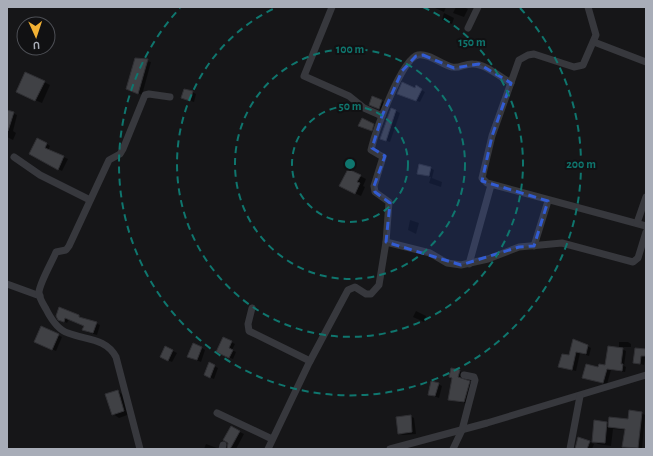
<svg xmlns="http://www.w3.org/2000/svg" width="653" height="456" font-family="'Alegreya Sans',sans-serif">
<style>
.shadow{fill:#0007}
.building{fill:#404145;stroke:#303034}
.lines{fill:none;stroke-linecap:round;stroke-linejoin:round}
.minor{stroke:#37383d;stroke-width:7}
.marked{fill:#325cd3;fill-opacity:0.2;stroke:#325cd3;stroke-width:3;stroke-dasharray:8 5;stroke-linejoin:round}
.ring{fill:none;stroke:#0f766e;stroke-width:2;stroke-dasharray:7 5}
.centre{fill:#0f766e;stroke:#111113;stroke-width:2}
.ring-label{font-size:12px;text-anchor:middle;font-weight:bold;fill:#0f766e;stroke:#111113;stroke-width:4;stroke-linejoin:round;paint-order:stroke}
</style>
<rect width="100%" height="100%" fill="#161618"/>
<g class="shadow">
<path d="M433,7h13l-2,5z"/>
<path d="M456,7h8l4,2 -4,8 -11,-4z"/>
<path d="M444,13l10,5 -2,6 -10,-4z"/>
<path d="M136,59l15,3 -9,33 -11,-5z"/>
<path d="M44,82l6,3 -8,18 -19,-8z"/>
<path d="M416,87l9,5 -5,10 -18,-7 13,-5z"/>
<path d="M192,92l4,2 -2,8 -12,-4z"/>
<path d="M381,101l4,2 -2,8 -9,-5z"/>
<path d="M392,109l8,4 -10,29 -6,-2z"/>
<path d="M7,111l10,4 -4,16 3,2 -3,7 -6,-3z"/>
<path d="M47,144l3,2 -2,4 20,9 -6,12 -32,-17z"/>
<path d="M430,168l4,2 -2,8 10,4 -1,5 -12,-4 2,-6 -13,-4z"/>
<path d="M348,170l18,9 -3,7 2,1 -4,9 -15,-7z"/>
<path d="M410,220l9,3 -3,11 -8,-4z"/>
<path d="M60,309l40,16 -3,10 -10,-3 -3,-2 1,-4 -16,-7 -2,4 -4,-2z"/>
<path d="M416,311l10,5 -2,6 -11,-5z"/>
<path d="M41,327l21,10 -6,14 -17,-8z"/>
<path d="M574,340l17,8 -2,8 -9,-3 -4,18 -16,-4 9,-10z"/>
<path d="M231,342l4,2 -3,6 4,2 -3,7 -12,-5z"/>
<path d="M619,342h9l3,2v3h-10v1l-2,-1z"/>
<path d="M165,347l12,6 -5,9 -7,-3z"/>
<path d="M202,348l3,2 -4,12 -12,-5z"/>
<path d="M622,349l4,2 -2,15 2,1 -1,5 -14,-2 -4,14 -24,-6 16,-10 7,-1z"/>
<path d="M646,350l-2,15 -10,-3z"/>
<path d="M210,364l8,4 -4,11 -5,-2z"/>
<path d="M459,371l4,2 -1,6 11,5 -5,20 -19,-4 4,-22 -3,-1z"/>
<path d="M438,384l4,2 -3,12 -10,-4z"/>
<path d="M118,391l5,4 7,19 -11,4 -6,-4z"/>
<path d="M641,413l4,2 -3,34h-16l-3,-2 3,-17 -13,-1 -2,17 -13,-2 -5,-3 2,-20 14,3 19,-4z"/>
<path d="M410,416l4,2 2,16 -13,1 -4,-2z"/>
<path d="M231,427l-1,20h2l8,-15 4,2 -8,15h-8z"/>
<path d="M579,438l15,6 -2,5h-16z"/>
<path d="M206,444l11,4 1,1h-14z"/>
</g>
<g class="building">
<path d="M135,58l13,1 -10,35 -12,-5z"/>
<path d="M25,72l20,9 -10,20 -19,-9z"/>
<path d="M402,82l13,6 1,-3 6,4 -6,12 -19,-7z"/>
<path d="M184,89l9,2 -3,10 -9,-3z"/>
<path d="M372,96l10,4 -3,9 -10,-4z"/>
<path d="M391,108l5,2 -10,31 -6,-2z"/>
<path d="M7,110l7,2 -6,19h-1z"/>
<path d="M362,118l12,6 -2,7 -14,-5z"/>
<path d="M37,138l10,5 -2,5 19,8 -6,14 -29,-16z"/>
<path d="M419,164l12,3 -2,9 -12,-2z"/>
<path d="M348,169l13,6 -4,7 3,1 -5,11 -16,-8z"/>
<path d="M59,307l20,8v2l18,5 -4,11 -11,-3 2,-4 -19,-8 -1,4 -6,-2 -2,-4z"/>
<path d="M41,326l18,8 -7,16 -18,-8z"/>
<path d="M223,337l9,4 -3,7 4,2 -4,8 -13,-6z"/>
<path d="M573,339l15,6 -2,9 -10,-2 -4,18 -14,-3 4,-13 7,1z"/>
<path d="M193,343l9,4 -5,13 -10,-3z"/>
<path d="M165,346l8,4 -5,11 -8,-4z"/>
<path d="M608,346l15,2 -2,16h2l-1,7 -15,-2 -4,14 -21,-5 4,-14 12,3 1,-3 6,1z"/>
<path d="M635,348l11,1v7h-5l-1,8 -7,-1z"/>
<path d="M209,362l6,3 -5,13 -6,-3z"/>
<path d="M451,368l9,2 -2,7 12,4 -6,21 -16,-2 4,-22 -3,-1z"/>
<path d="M431,381l8,2 -4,13 -7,-1z"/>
<path d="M118,390l6,21 -12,4 -7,-21z"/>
<path d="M629,410l13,2 -4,36 -16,-1 3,-18 -17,-2 1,-10 19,2z"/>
<path d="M411,415l1,17 -14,2 -2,-17z"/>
<path d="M594,420l13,2 -2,21 -13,-1z"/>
<path d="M231,426l9,5 -10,18h-3l1,-6 -5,-3z"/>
<path d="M578,437l12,4 -3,8h-12z"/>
</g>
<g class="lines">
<g class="minor">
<path d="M332,7l-28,69 45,20 15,12 18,8"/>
<path d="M588,7l8,28 -13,30 -9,2 -40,-13 -6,1 -9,5 -27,76 -10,42 5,5 159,43"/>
<path d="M468,28l10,-21"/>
<path d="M594,42l52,20"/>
<path d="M511,83c-11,-6 -25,-19 -38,-19 -7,-1 -14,5 -21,3 -10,-2 -23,-14 -34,-12 -17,4 -43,78 -47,95l12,7 -9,29 1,6 14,10 -3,40 44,11 17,10 14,2 27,-6 31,-12 43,-4 71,19 5,-4 8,-26"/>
<path d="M14,157l26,18 50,25"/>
<path d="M637,223l9,-26"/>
<path d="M534,246l14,-45"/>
<path d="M469,264l22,-79"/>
<path d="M7,284l33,12"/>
<path d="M252,308l-4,16 1,7 61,30"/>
<path d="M217,413l55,26"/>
<path d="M140,449l-24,-92c-10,-19 -30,-17 -48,-24 -10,-3 -17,-14 -22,-24 -3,-5 -7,-11 -7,-17 1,-10 13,-30 17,-40l10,-2 3,-4 40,-86 11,-6 3,-5 22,-54 4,-1 21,3"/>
<path d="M222,449l1,-4"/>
<path d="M268,449l41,-86 39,-73 7,-3 11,7h5l8,-9 7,-43"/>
<path d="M390,449l97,-26 159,-48"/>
<path d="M453,449l9,-19 13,-50 -1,-3 -10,-2"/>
<path d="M570,449l10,-53"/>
</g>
</g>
<path class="marked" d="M423,55l31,13 25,-4 32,19 -19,53 -10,45 66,20 -14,45 -15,1 -58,18 -75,-23 4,-39 -15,-11 -1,-6 11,-30 -13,-8 10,-32 20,-45 14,-15z"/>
<g class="ring">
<circle cx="350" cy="164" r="58"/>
<circle cx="350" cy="164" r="115"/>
<path d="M423 7A173 173 0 1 1 277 7"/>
<path d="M520 8A231 231 0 1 1 180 8"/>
</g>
<circle cx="350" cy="164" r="6" class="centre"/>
<g class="ring-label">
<text x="472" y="46">150 m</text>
<text x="350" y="53">100 m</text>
<text x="350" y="110">50 m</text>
<text x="581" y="168">200 m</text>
</g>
<rect width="653" height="456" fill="none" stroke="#a8adb8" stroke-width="16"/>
<g transform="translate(36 36) rotate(177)"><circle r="19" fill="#111113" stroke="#4d4f55"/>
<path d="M0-3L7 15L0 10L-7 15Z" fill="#f2b134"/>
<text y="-6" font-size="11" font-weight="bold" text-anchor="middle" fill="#a8adb8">U</text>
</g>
</svg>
